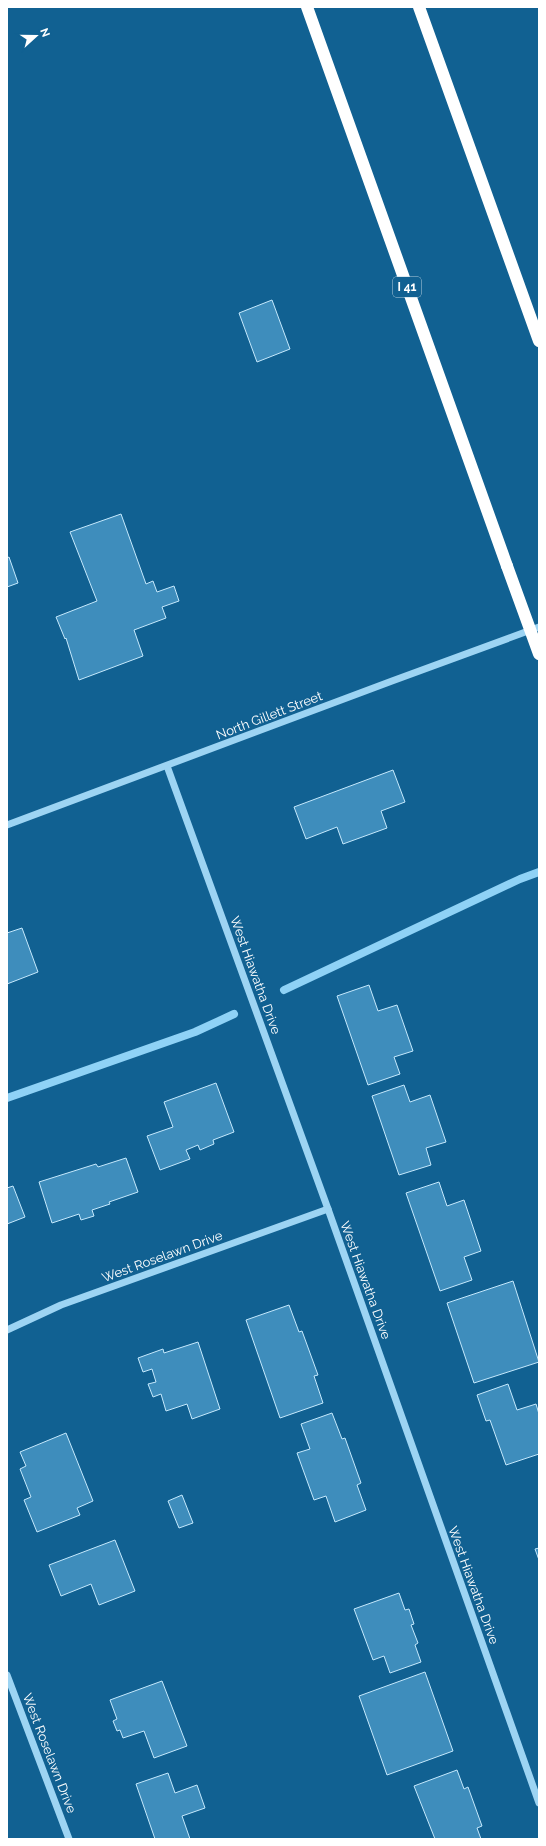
<svg xmlns="http://www.w3.org/2000/svg" width="546" height="1846" font-family="Raleway,sans-serif">
<style>
.lines{fill:none;stroke-linecap:round;stroke-linejoin:round}
.stream{stroke:#8fd2f6;stroke-width:8}
.building{fill:#3e8dbc;stroke:#c5e9fd}
.minor{stroke:#9dd4f3;stroke-width:7}
.highway{stroke:#fff;stroke-width:12}
.highway-bridge{stroke:#fff;stroke-width:12}
.labels{text-anchor:middle;stroke-width:3;stroke-linejoin:round;paint-order:stroke}
.shield{fill:#116192;stroke:#b8d0de;stroke-width:1}
.shield-label{font-size:12px;font-weight:bold;fill:#fff}
.street-label{font-size:13px;fill:#fff;stroke:#116192}
</style>
<rect width="100%" height="100%" fill="#116192"/>
<g class="lines">
<g class="stream">
<path d="M284,990l236,-111 19,-7"/>
<path d="M7,1098l188,-66 39,-18"/>
</g>
</g>
<g class="building">
<path d="M272,300l18,49 -33,13 -18,-49z"/>
<path d="M121,514l25,70 7,-3 4,11 17,-6 5,15 -17,6 4,11 -32,12 9,26 -64,24 -13,-42 -1,1 -9,-22 41,-16 -27,-69z"/>
<path d="M9,557l9,26 -11,4v-29z"/>
<path d="M393,770l12,32 -24,9 6,17 -44,16 -6,-17 -31,12 -12,-32z"/>
<path d="M22,928l16,44 -31,12v-51z"/>
<path d="M369,985l9,26 19,-6 16,46 -19,6 6,17 -32,11 -31,-89z"/>
<path d="M216,1083l18,49 -21,8 1,4 -14,6 -2,-5 -12,5 4,9 -30,11 -13,-34 26,-9 -9,-25z"/>
<path d="M404,1085l6,17 20,-7 16,47 -20,6 5,17 -32,10 -27,-79z"/>
<path d="M126,1158l12,34 -29,10 1,2 -18,6 2,6 -13,4 -2,-6 -27,9 -13,-41 57,-18 2,3z"/>
<path d="M439,1182l8,24 17,-6 17,51 -17,6 8,23 -32,11 -34,-98z"/>
<path d="M13,1186l12,31 -18,7v-36z"/>
<path d="M513,1281l26,81 -65,21 -27,-80z"/>
<path d="M289,1305l10,27 3,-1 16,44 -4,1 9,27 -43,15 -34,-98z"/>
<path d="M198,1342l22,67 -28,10 -5,-15 -21,7 -5,-17 -8,3 -5,-13 8,-2 -4,-13 -9,3 -5,-14 25,-9 1,4z"/>
<path d="M508,1384l9,26 19,-6 3,10v40l-33,11 -16,-45 -4,1 -9,-26z"/>
<path d="M332,1413l10,26 3,-1 16,45 -4,2 9,25 -31,12 -9,-26 -12,4 -17,-47 13,-4 -9,-25z"/>
<path d="M66,1433l27,68 -16,7 3,7 -43,17 -13,-32 7,-3 -11,-28 6,-3 -6,-14z"/>
<path d="M182,1495l11,28 -14,5 -11,-27z"/>
<path d="M115,1540l20,51 -36,14 -8,-21 -30,12 -12,-31z"/>
<path d="M539,1548v12l-4,-11z"/>
<path d="M399,1593l6,17 4,-1 5,15 -3,1 7,18 -3,2 6,17 -31,11 -6,-17 -11,4 -19,-51z"/>
<path d="M425,1672l28,79 -66,24 -28,-79z"/>
<path d="M162,1681l25,65 -33,12 -10,-27 -21,7 -3,-8 -3,1 -4,-10 4,-2 -7,-19z"/>
<path d="M457,1770l7,19 4,-2 14,39 -5,2 4,11h-46l-21,-53z"/>
<path d="M168,1773l7,20 22,-8 8,23 -23,8 8,23h-35l-19,-55z"/>
</g>
<g class="lines">
<g class="minor">
<path d="M167,766l161,443 211,594"/>
<path d="M7,825l385,-144 147,-54"/>
<path d="M7,1330l54,-25 267,-96"/>
<path d="M7,1675l62,164"/>
</g>
<g class="highway">
<path d="M307,7l200,559"/>
<path d="M419,7l120,334"/>
</g>
<path class="highway-bridge" d="M507,566l32,88"/>
</g>
<g class="labels">
<rect class="shield" x="393" y="277" width="28" height="20" rx="3"/>
<g class="shield-label">
<text x="407" y="291">I 41</text>
</g>
<g class="street-label">
<text transform="translate(269 715) rotate(-21)" y="5">North Gillett Street</text>
<text transform="translate(256 975) rotate(70)" y="5">West Hiawatha Drive</text>
<text transform="translate(162 1256) rotate(-20)" y="5">West Roselawn Drive</text>
<text transform="translate(366 1280) rotate(70)" y="5">West Hiawatha Drive</text>
<text transform="translate(474 1585) rotate(70)" y="5">West Hiawatha Drive</text>
<text transform="translate(50 1753) rotate(69)" y="5">West Roselawn Drive</text>
</g>
</g>
<rect width="546" height="1846" fill="none" stroke="#ffffff" stroke-width="16"/>
<g transform="translate(36 36) rotate(69)" stroke="#116192" stroke-width="3" paint-order="stroke">
<path d="M0-3L7 15L0 10L-7 15Z" fill="#ffffff"/>
<text y="-6" font-size="11" font-weight="bold" text-anchor="middle" fill="#ffffff">N</text>
</g>
</svg>
